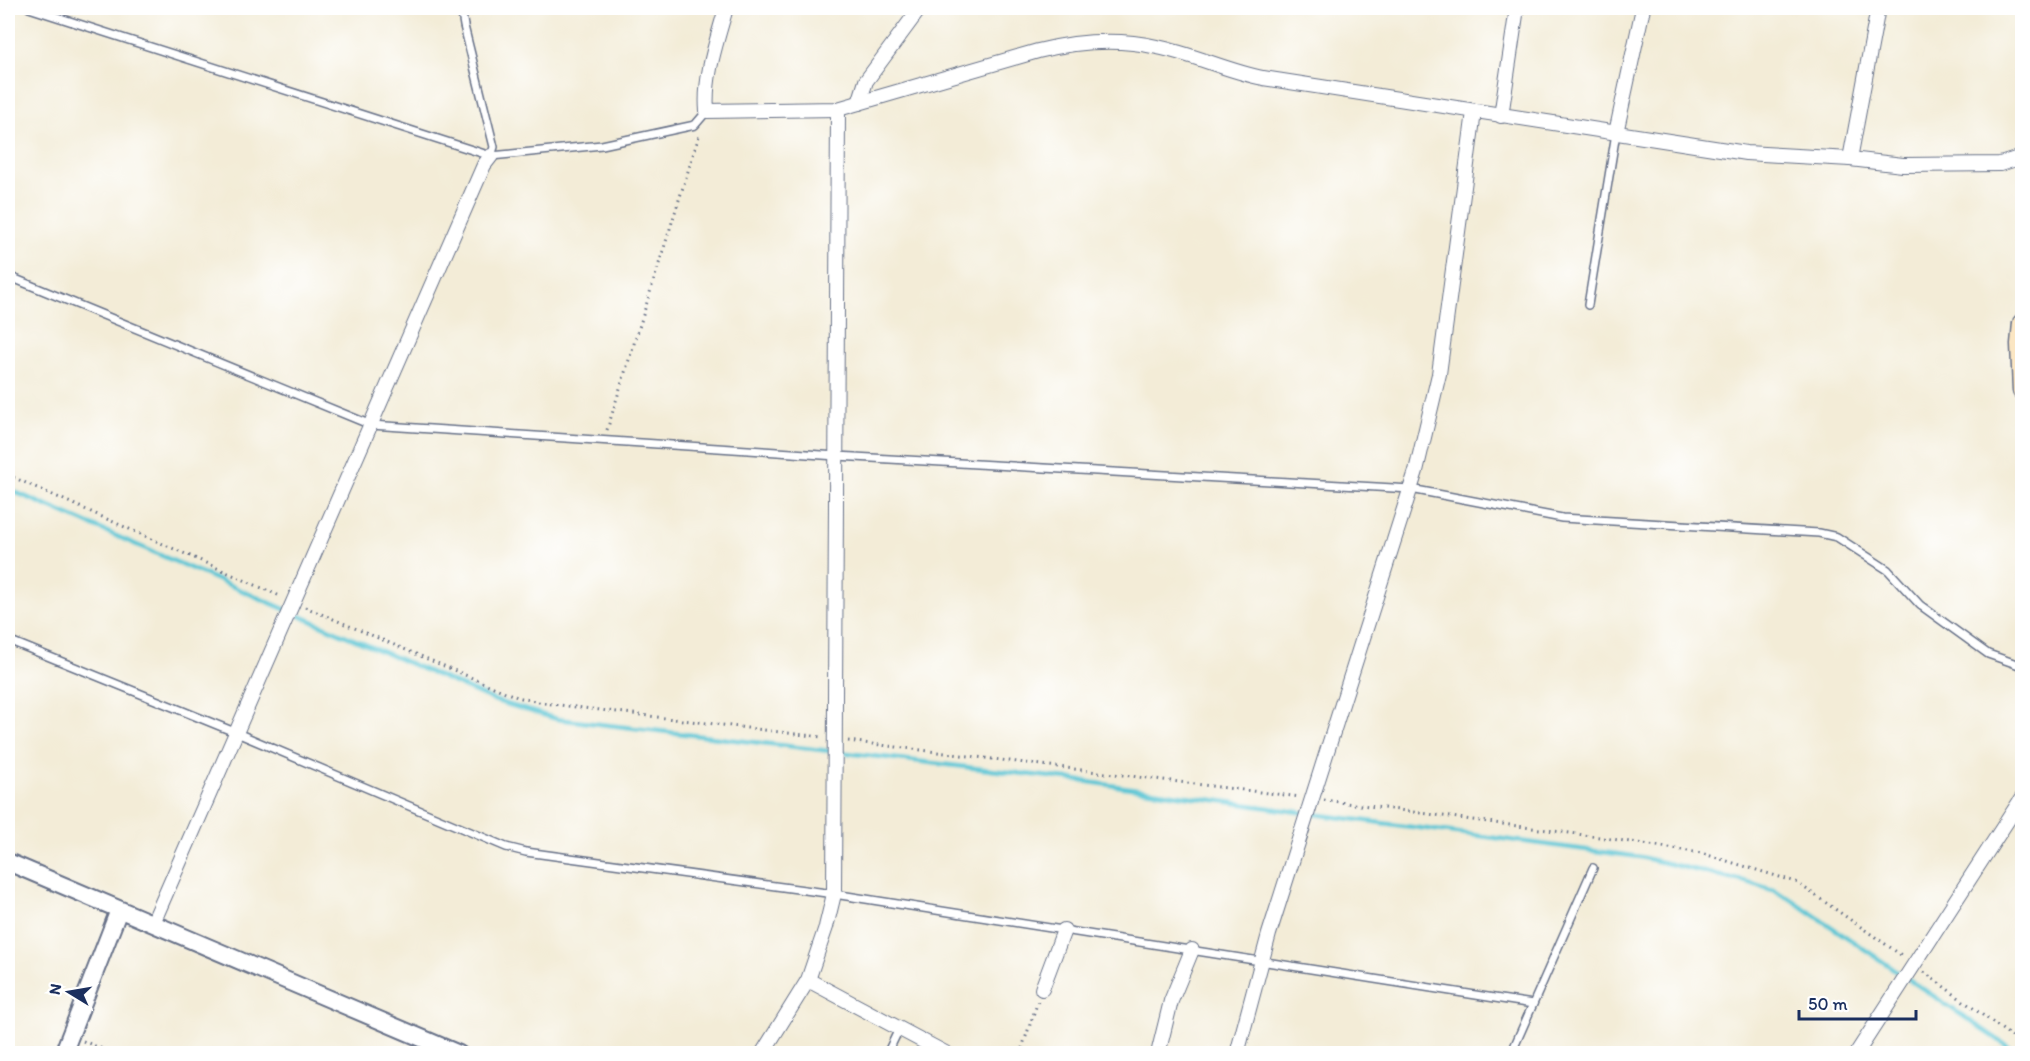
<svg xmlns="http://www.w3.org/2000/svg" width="2030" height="1061" font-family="Itim,sans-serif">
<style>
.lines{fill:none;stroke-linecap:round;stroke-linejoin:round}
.stream{stroke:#5bc6d5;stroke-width:4.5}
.service-casing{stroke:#677188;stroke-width:10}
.minor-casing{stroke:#677188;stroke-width:16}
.tertiary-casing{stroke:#677188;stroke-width:20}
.secondary-casing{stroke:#677188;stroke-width:21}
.path{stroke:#677188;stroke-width:3;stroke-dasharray:1.5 4.5;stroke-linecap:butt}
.service{stroke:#fff;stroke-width:7}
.minor{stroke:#fff;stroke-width:14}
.tertiary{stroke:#fff;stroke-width:16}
.secondary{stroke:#fbe6c3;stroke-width:18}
</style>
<rect width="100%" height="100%" fill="#fff"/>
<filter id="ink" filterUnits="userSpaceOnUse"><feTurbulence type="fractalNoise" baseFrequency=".0167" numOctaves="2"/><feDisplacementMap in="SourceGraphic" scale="12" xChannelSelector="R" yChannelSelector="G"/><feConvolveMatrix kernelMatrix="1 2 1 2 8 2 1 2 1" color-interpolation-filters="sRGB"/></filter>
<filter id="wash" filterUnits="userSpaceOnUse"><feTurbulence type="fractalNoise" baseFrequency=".008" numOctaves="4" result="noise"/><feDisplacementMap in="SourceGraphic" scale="24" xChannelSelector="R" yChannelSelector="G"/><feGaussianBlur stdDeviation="1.35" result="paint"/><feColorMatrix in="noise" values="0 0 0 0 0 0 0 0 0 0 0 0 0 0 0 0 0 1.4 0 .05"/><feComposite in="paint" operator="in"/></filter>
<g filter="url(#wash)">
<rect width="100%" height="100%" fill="#f3ecd7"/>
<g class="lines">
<path class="stream" d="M8,489l488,212 61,18 511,60 223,32 349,46 111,26 22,7 19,10 227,154"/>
</g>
</g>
<g filter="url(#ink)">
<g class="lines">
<defs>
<g id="service">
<path d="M29,8l462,148 111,-11 93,-20 12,-14"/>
<path d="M461,8l3,18 30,121 -3,9"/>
<path d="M8,276l363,149 466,31 574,33 151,29 257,15 18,4 51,33 32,35 68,49 34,12"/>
<path d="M1588,305l28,-172"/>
<path d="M8,640l229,93 269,114 20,5 308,42 699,110"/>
<path d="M887,1054l12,-25"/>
<path d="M1511,1054l82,-186"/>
</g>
<g id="minor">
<path d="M726,8c-9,33 -22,68 -19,103l131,-2 200,-58c40,-10 79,-13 119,-4 36,7 70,24 106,31l483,75 104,6 53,6 97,-1 22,-7"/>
<path d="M859,103l7,-22 54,-73"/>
<path d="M1501,116l16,-108"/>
<path d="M1616,133l27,-125"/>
<path d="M1850,159l28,-151"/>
<path d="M153,923l331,-758 7,-9"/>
<path d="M808,980l139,74"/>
<path d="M1042,989l22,-59"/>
<path d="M762,1054l46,-74 18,-53 8,-33 4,-785"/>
<path d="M1158,1054l13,-53 21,-51"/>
<path d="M1237,1054l32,-120 147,-463 23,-97 35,-262"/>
<path d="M1856,1054l166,-256"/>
</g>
<g id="tertiary">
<path d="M8,862l451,192"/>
<path d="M63,1054l56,-144"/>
</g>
<path id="secondary" d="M2022,323l-2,21 2,47"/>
</defs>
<use href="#service" class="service-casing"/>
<use href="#minor" class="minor-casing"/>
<use href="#tertiary" class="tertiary-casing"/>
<use href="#secondary" class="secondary-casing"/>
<g class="path">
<path d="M607,430l92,-294"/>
<path d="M8,475l272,121"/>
<path d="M305,607l212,90 26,6 278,34"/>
<path d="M848,741l452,56"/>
<path d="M1324,800l275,37 102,16 95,29 108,75"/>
<path d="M1924,972l98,72"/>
<path d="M83,1041l32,13"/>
<path d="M1020,1054l18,-53"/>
</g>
<use href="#service" class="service"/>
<use href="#minor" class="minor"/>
<use href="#tertiary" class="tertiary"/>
<use href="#secondary" class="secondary"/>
</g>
</g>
<rect width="2030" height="1061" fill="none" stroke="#fff" stroke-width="30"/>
<g transform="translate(69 992) rotate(281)" stroke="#ffffff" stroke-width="4.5" paint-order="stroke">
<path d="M0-4.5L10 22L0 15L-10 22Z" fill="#1b2f5e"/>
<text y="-9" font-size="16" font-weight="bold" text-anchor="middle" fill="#1b2f5e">N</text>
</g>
<path d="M1799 1010v9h117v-9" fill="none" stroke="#1b2f5e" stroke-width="3"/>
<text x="1808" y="1010" font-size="18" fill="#1b2f5e" stroke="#ffffff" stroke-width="4.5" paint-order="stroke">50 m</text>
</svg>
